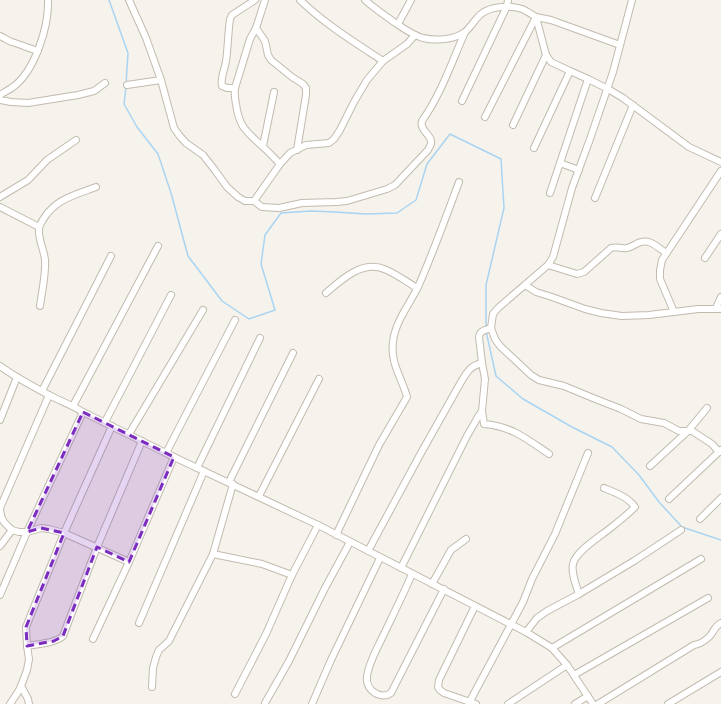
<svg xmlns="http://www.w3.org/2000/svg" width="721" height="704" font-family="Cabin,sans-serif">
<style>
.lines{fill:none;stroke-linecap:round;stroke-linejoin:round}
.stream{stroke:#a9d4f2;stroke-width:1.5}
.minor-casing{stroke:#c2bbae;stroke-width:8}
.minor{stroke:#fff;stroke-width:6}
.marked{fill:#7b2cbf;fill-opacity:0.2;stroke:#7b2cbf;stroke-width:3;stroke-dasharray:8 5;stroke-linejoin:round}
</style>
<rect width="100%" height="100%" fill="#f6f3ec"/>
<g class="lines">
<g class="stream">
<path d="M109,0l19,53 -2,31"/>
<path d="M126,87l-2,17 13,23 21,27 13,39 17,63 34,45 27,18 26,-9 -14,-46 4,-29 16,-22 30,-2 24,1 31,2 31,-1 19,-13 11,-36 23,-30 51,25 3,49 -18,77v43"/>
<path d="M486,331l10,45 27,23 49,28 40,20 27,28 20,27 23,25 39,13"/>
</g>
<defs>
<g id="minor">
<path d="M129,0l17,38 15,42"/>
<path d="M265,0l-9,28 -6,11 -15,49c-1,6 0,11 1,16 3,23 10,27 26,42 6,5 12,12 18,18"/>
<path d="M300,0c25,24 54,42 83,61"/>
<path d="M365,0c9,8 19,15 29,22 9,6 18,13 29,16 13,3 31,2 42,-6 6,-5 10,-13 16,-18 10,-8 30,-9 41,-5 5,2 9,5 14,8l10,38 5,7 19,9 18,8 20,10 15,9 66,49 32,15"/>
<path d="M632,0l-19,72 -23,67 -18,49 -19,69 -5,8 -50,43 -5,6 -2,14 4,11 5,7 31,29 8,5 25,6 29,12 28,11 20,10 23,4 15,8h13l20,13 7,8"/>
<path d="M398,24l13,-24"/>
<path d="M256,28l9,13 3,14 3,5 21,17 11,7 3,4v7l-9,55"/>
<path d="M0,36c5,2 8,5 12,6 9,3 17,6 26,9"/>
<path d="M127,85l34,-5 13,48 5,7 7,8 17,12 11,14 13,18 11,10 7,4h9l26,-37 10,-11 16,-8 23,-2 5,-4 6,-9 14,-28 13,-22 16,-19 24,-17 8,-9"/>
<path d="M235,88h-8l-5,-2c-2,-8 3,-17 4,-25 2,-14 2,-28 4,-42l2,-4 23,-15"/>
<path d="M0,95c4,-3 9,-5 13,-8 22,-16 36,-61 35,-87"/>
<path d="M0,100l11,2 17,1 50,-8 16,-4 11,-8"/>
<path d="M462,101l45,-95 1,-6"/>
<path d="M485,117l51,-100 15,3 69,25"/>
<path d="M513,125l33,-70"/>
<path d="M263,146l11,-54"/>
<path d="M534,148l36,-77"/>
<path d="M560,163l19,7"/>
<path d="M550,193l38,-114"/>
<path d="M0,197l28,-17 19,-20 29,-20"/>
<path d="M595,198l38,-93"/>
<path d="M254,201l8,6 17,1 23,-5 34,-1 11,-1 40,-12 8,-4 33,-35c1,-2 2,-4 3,-6 2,-9 -12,-13 -9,-23 19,-27 30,-59 43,-89"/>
<path d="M0,207l39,20"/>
<path d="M705,258l16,-24"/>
<path d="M548,265l29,9 7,-2 27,-24c6,-2 10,1 16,0 5,-1 7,-3 11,-5 12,-5 19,4 28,10"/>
<path d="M525,285l11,7 16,5 33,12 16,4 21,3 27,-1 49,-6h23"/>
<path d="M326,293c15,-13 36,-33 58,-24 11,4 23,13 33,19"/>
<path d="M40,306c2,-15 6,-32 5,-46 -1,-11 -7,-20 -6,-31 0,-4 3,-7 5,-11 12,-19 31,-23 52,-31"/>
<path d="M716,308l5,-11"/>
<path d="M674,312l-14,-33v-9l2,-10 59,-89"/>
<path d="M491,328c-5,2 -11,2 -12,9l3,26 3,16 -3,32 2,13c27,2 43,15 65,30"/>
<path d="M0,366c15,11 32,20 49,29 11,6 23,10 34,17l91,45 144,68 208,107 26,16 15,17 26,39"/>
<path d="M42,391l69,-135"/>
<path d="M73,406l85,-160"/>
<path d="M0,420l17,-43"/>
<path d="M105,422l66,-127"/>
<path d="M129,434l74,-124"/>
<path d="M166,453l69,-133"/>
<path d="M650,466l38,-35 19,-23"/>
<path d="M197,468l63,-130"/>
<path d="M229,482l64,-129"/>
<path d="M259,496l60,-117"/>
<path d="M669,499l52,-49"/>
<path d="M700,519l21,-21"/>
<path d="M12,530c-9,-8 -11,-10 -12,-22l49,-113"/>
<path d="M336,535l43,-90 28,-48c-5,-19 -17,-34 -14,-55 2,-20 16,-37 25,-55 15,-34 28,-70 41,-105"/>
<path d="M0,546l12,-16 7,2h8l14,-4 8,1 15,4 65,29"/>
<path d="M368,551l53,-98 40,-71c6,-10 9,-16 21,-19"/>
<path d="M213,554l49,10 30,11"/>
<path d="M401,568l66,-132 11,-19 4,-6"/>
<path d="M412,574c-9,21 -19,41 -29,62 -6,13 -14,26 -16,40 -1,8 3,15 10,18 5,2 10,2 14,-1l53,-104"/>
<path d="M432,584l19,-34 15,-11"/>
<path d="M579,594c-3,-9 -8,-21 -6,-30 2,-12 26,-27 35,-34 9,-7 18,-14 26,-22l1,-1c-7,-10 -19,-14 -31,-19"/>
<path d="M0,595l27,-63 56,-120"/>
<path d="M475,606l-36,74 -1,7 2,3 4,3 32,11"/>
<path d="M139,623l65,-152"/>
<path d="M526,632l11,-14 10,-7 32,-17 55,-33 47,-31"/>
<path d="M93,639l36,-77 45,-105"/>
<path d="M27,646c11,-2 29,-3 36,-10l34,-89 45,-106"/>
<path d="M552,648l149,-89"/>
<path d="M574,675l134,-77"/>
<path d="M21,686l7,13 1,5"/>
<path d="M152,687l1,-19 3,-11 3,-7 10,-9 44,-87 20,-70"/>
<path d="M235,694l31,-60 26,-59 26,-50"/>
<path d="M470,701l53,-99 9,-23 23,-45 33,-81"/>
<path d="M265,703l24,-42 36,-73 25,-46"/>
<path d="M10,704l8,-12 3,-6 6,-16 2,-11 -2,-13 -1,-19 38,-94 48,-107"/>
<path d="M312,704l19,-44 49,-102"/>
<path d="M508,704l59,-39"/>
<path d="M575,704l13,-8"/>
<path d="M598,704l96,-59c6,-1 12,-5 16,-9 4,-5 5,-10 11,-13"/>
<path d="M668,704l53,-32"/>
</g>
</defs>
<use href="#minor" class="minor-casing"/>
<use href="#minor" class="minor"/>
</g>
<path class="marked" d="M83,412l91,45 -45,105 -32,-15 -34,89 -9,5 -27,5 -1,-19 38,-94 -23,-5 -14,4z"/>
</svg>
